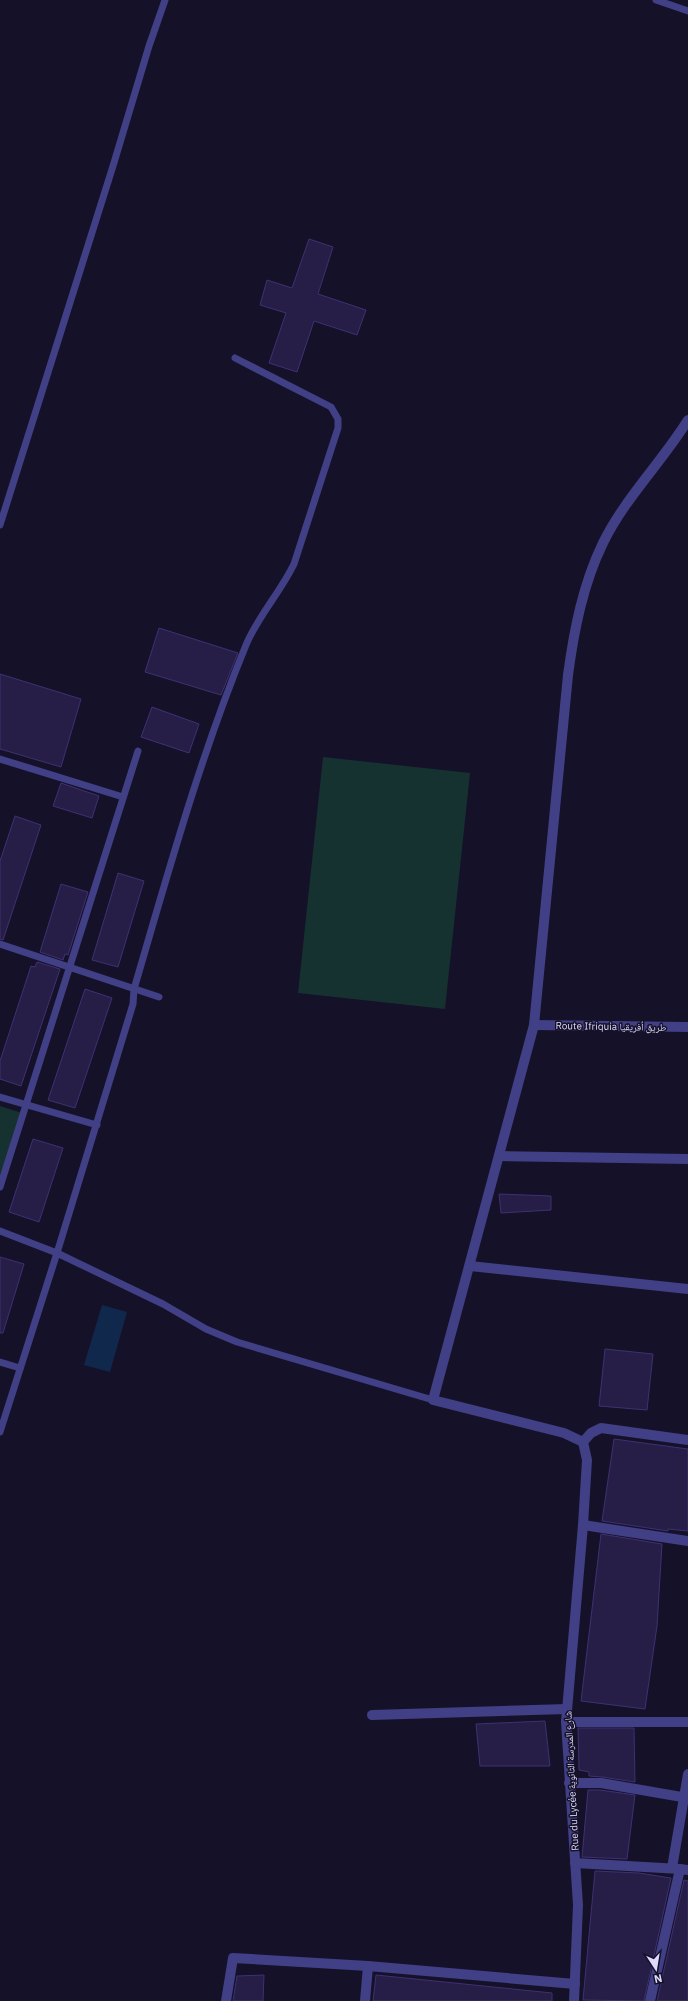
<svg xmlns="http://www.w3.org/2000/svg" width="688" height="2001" font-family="'IBM Plex Sans','Noto Naskh Arabic',sans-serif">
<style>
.green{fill:#153231}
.water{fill:#11284d}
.building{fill:#271e48;stroke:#3e3173}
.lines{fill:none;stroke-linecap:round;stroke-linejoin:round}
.service{stroke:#413f85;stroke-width:7}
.minor{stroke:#413f85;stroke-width:10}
.tertiary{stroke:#413f85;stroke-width:10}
.labels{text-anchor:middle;stroke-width:3;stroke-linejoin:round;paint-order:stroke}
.street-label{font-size:10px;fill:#dedafd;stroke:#151128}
</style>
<rect width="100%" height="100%" fill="#151128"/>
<g class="green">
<path d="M323,757l147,16 -25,236 -147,-16z"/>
<path d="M0,1106l22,7 -22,71z"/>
</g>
<path class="water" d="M102,1305l25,7 -17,60 -26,-7z"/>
<g class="building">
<path d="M309,239l24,8 -15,47 48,16 -9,25 -43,-14 -17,51 -28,-9 17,-50 -26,-8 7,-25 25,8z"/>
<path d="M159,628l79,25 -17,42 -76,-23z"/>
<path d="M0,674l81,25 -20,68 -61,-18z"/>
<path d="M152,707l47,17 -10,29 -48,-16z"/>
<path d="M61,783l38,13 -7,22 -39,-12z"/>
<path d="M15,816l26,9 -38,115 -3,-1v-78z"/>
<path d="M118,873l26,8 -26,86 -26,-7z"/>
<path d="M61,884l27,8 -20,63 -3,-1 -2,6 -23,-8z"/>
<path d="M37,962l23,7 -39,117 -21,-7v-18l31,-95 4,1z"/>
<path d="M85,989l27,9 -37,110 -27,-8z"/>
<path d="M33,1139l30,9 -24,74 -30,-10z"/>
<path d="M499,1194l52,2v14l-50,3z"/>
<path d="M0,1257l24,7 -21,69h-3z"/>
<path d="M605,1349l48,5 -6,56 -48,-4z"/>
<path d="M614,1439l74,10v82l-20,-2v2l-66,-10z"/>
<path d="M601,1534l61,10 -5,82 -12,83 -64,-8z"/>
<path d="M545,1721l5,45h-70l-4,-42z"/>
<path d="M578,1728h56l1,54 -33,-5 -13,-1v-4l-10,-2z"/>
<path d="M588,1790h12l35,5 -8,64 -45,-2z"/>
<path d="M595,1871l44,2 32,5 -27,123 -61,-1z"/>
<path d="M684,1880l4,1v120h-31z"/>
<path d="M264,1975l-1,26h-30l4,-25z"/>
<path d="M376,1975l176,18v8h-179z"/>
</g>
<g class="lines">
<g class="service">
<path d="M656,0l32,11"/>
<path d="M0,525l113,-359 36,-120 16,-46"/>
<path d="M0,759l123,38"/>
<path d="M0,944l159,53"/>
<path d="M0,1097l97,28"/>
<path d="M0,1187l138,-436"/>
<path d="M0,1231l57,22 106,51 43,25 31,13 196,58"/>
<path d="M0,1362l20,6"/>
<path d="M0,1432l57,-179 76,-249 1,-15c34,-116 66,-232 112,-344 12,-29 34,-52 48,-81l44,-136v-9l-7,-12 -96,-49"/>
</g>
<g class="minor">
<path d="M499,1156l189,3"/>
<path d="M470,1266l218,23"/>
<path d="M583,1442l8,-9 10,-5 87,12"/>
<path d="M583,1525l105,16"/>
<path d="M372,1715l195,-6"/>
<path d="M566,1722h122"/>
<path d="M569,1783h32l87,15"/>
<path d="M575,1863l105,6"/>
<path d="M672,1868l16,-94"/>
<path d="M226,2001l7,-43 135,8 207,18"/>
<path d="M365,2001l3,-35"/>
<path d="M650,2001l30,-132 8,1"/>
</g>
<g class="tertiary">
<path d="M534,1025l154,2"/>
<path d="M574,2001l4,-96 -12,-183 17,-197 4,-65 -4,-18 -19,-9 -131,-33 101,-375 34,-350c6,-45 15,-91 35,-132 22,-45 59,-81 85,-123"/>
</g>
</g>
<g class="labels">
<g class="street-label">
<text transform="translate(611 1026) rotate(1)" y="4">Route Ifriquia طريق أفريقيا</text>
<text transform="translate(571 1781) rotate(-93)" y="4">Rue du Lycée شارع المدرسة الثانوية</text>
</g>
</g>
<g transform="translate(656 1969) rotate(168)" stroke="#151128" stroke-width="3" paint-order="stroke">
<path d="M0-3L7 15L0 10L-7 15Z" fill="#dedafd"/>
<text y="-6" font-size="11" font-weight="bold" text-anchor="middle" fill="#dedafd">N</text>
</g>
</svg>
